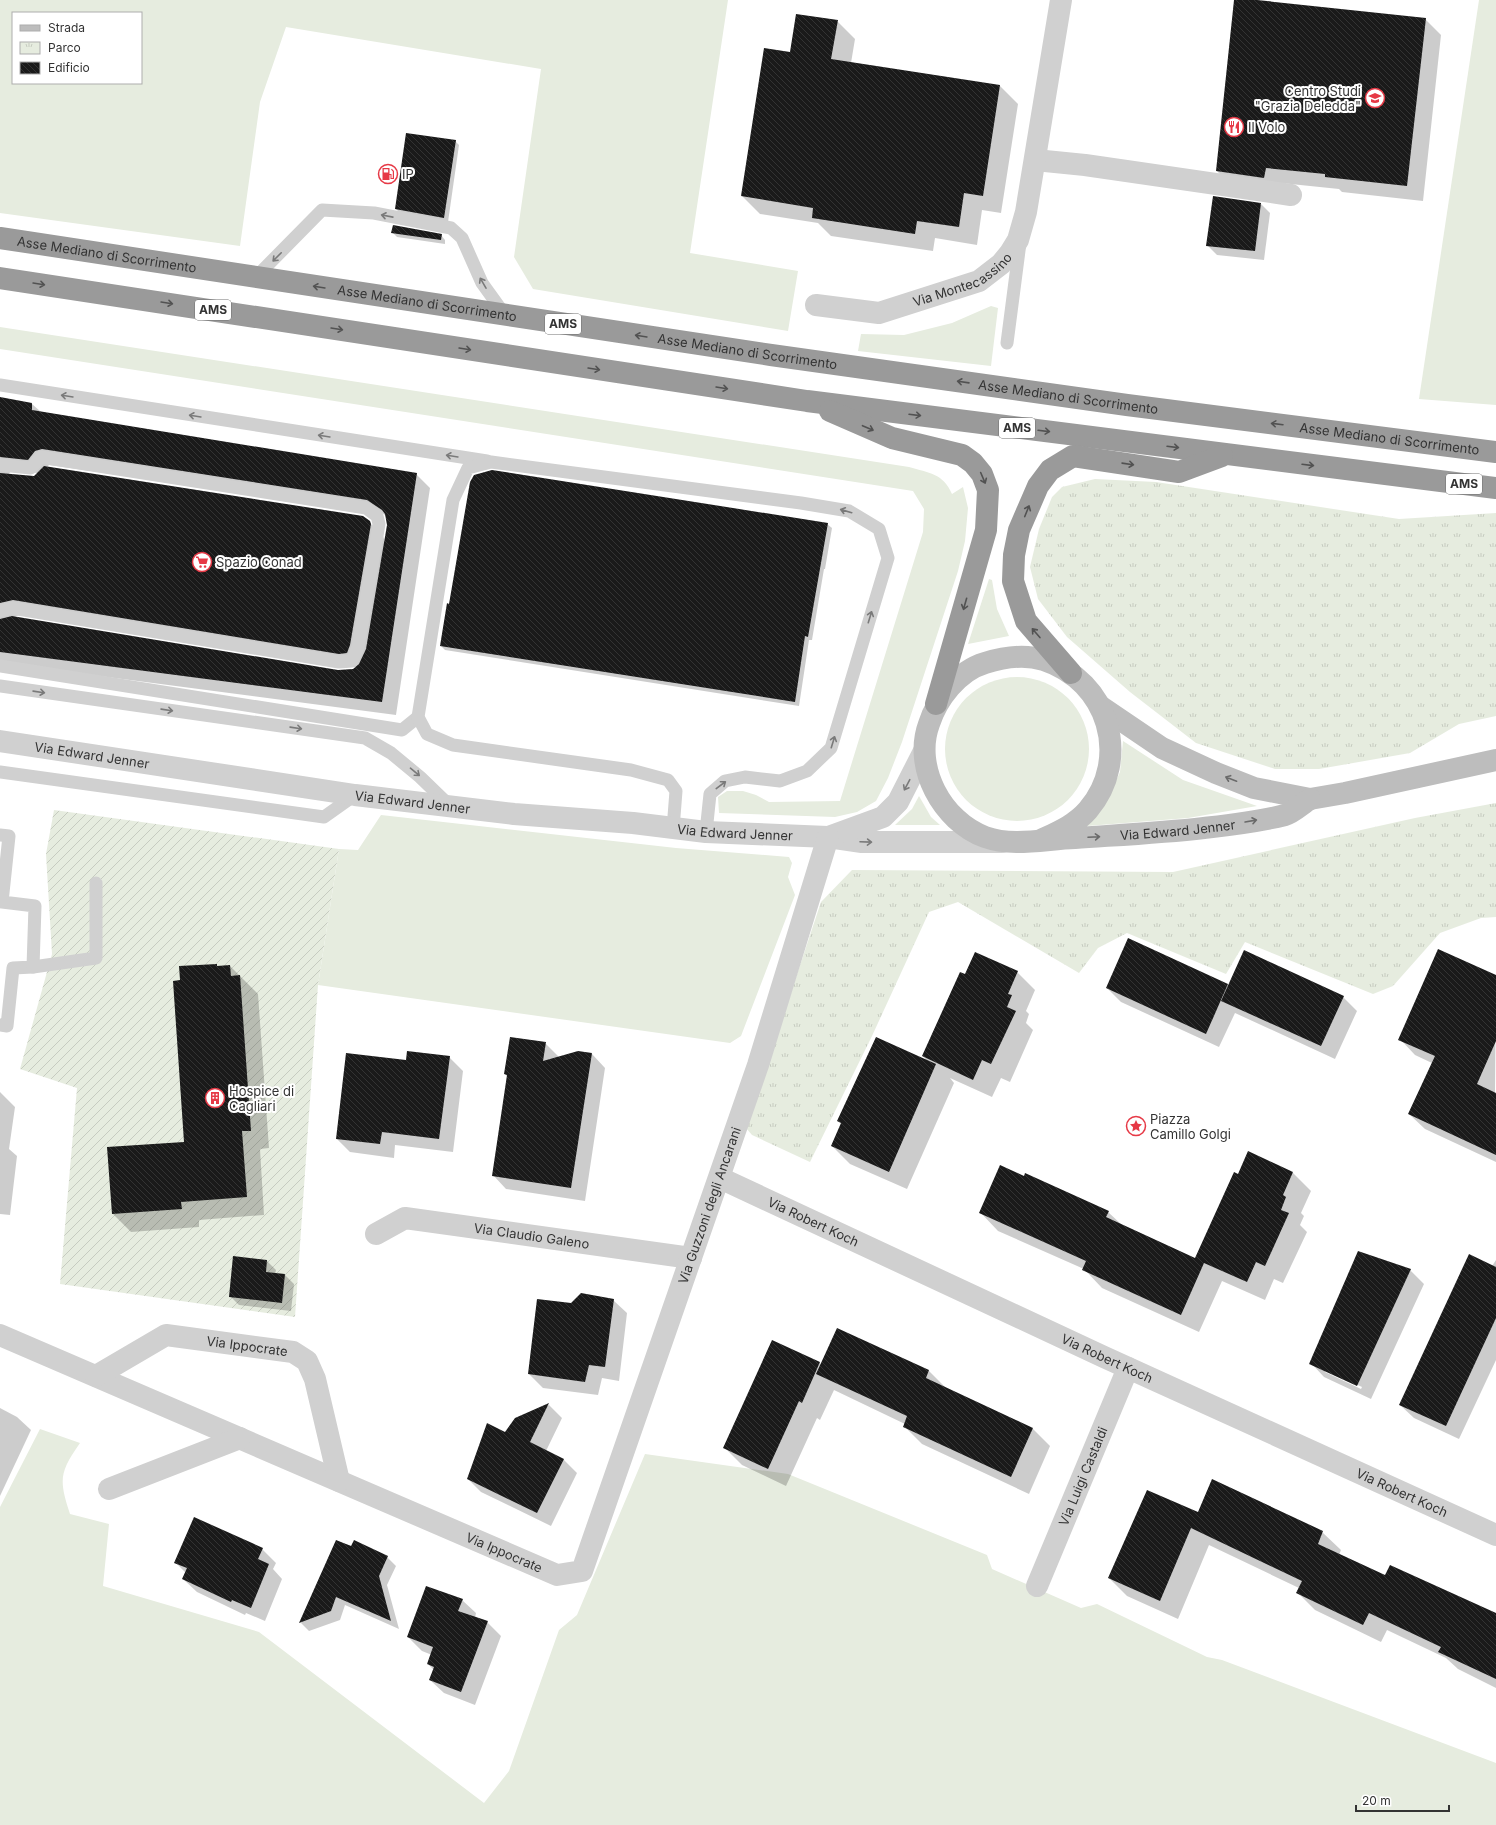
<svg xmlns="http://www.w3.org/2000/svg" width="1496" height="1825" font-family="Inter,sans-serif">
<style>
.grass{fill:#e6ecdf;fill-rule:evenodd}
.park{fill:url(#park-tufts)}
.garden{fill:url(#garden-furrows)}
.shadow{fill:#0003;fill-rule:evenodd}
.building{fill:url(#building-back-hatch)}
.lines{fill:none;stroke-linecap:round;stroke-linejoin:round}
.lane{stroke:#d0d0d0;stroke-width:13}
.street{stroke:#d0d0d0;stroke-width:22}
.secondary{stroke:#bdbdbd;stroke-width:22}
.highway{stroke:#9a9a9a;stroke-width:22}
.oneway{stroke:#7a7a7a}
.oneway2{stroke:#525252}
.oneway3{stroke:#6a6a6a}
.labels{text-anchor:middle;stroke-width:4;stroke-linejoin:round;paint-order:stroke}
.shield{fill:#fff;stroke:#707070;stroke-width:1}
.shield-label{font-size:12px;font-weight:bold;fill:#333}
.poi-label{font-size:13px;fill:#333;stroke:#fff;text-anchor:start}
.street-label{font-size:13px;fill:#333;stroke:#fff}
</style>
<defs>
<pattern id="park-tufts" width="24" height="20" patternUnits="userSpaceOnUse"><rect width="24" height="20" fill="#e6ecdf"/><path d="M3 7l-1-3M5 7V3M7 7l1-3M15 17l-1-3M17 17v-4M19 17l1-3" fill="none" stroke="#c6cbc0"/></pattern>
<pattern id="garden-furrows" width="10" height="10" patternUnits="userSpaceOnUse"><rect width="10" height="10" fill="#e6ecdf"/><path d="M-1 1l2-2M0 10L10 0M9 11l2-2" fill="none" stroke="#c6cbc0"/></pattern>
<pattern id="building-back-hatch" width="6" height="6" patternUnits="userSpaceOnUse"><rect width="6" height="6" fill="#1a1a1a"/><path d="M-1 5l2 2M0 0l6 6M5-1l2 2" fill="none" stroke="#333"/></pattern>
</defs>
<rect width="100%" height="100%" fill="#fff"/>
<g class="grass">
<path d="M0,0h728l-38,253 108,18 -10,60 -255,-42 -19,-32 27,-188 -255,-42 -26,75 -20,144 -240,-33zM13,13h128v70h-128z"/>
<path d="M1479,0h17v405l-77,-6z"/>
<path d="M991,306l7,2 -7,58 -133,-15 3,-17 43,1 48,-12z"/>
<path d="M0,327l909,140c20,6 34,6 43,27l11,-7 5,21 -3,33 -7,30 -56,171 -14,36 -12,23 -19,11 -22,5 -116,-4 -1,-16 9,-6h16l13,4 13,7 71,-1 83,-269 1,-23 -11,-18 -913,-142z"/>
<path d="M989,579l3,1 5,29 12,27 -41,8z"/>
<circle cx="1017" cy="749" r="72"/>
<path d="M1123,741l60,39 74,26 -69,12 -101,8 18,-22 15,-32z"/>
<path d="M919,796l12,21 9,8h-45l17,-16z"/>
<path d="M381,815l295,33 113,9 3,6 -4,14 7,18 -54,141 -11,7 -412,-58 21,-136 19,1z"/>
<path d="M40,1429l40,14c-21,30 -21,37 -10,71l39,10 -6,62 156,46 225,171 25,-32 50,-141 18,-15 68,-161 143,20 199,81 5,14 89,39 16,-4 110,53 15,3 274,103v62h-1496v-318z"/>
</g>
<g class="park">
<path d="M1095,479l61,3 243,37 97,-6v203l-37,8 -49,29 -91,16h-44l-79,-26 -66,-51 -63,-55 -29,-38 -8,-32 9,-38 13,-32 10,-10z"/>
<path d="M1496,803v114l-15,1 -41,15 -47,53 -20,8 -128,-52 -19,32 -99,-41 -29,15 -19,25 -121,-71 -29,10 -57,124 -62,126 -58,-27 -6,-7 75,-226 31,-32 321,2 242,-54z"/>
</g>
<path class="garden" d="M54,810l285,39 -21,136 -23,332 -235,-33 17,-196 -57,-19 32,-115 -6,-100z"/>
<g class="shadow">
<path d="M1235,0l190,19 16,16 -18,166 -81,-9 -3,-3 -58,-6 -49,4 -15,-16z"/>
<path d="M837,21l18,18 -4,24 149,23 18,18 -17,109 -19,-3 -5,35 -42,-7 -2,13 -102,-15 -13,-13 -58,-9 -18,-18 49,-143z"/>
<path d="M455,141l4,4 -11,77 -48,-9 -4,-4z"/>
<path d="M1261,204l9,9 -6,47 -47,-5 -10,-10z"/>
<path d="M392,232l49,3 4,5v4l-48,-7z"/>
<path d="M0,398l32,6 9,8 375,62 14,14 -34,227 -396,-52zM49,465l333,48 4,3 2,9 -3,17 -2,-6 -14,-14 -322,-55zM11,471l27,2 -4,4 -26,-2zM28,613l326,54h3l-4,3 -15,1 -325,-54z"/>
<path d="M827,524l5,4 -7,41h-1l-12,71h-3l-10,66 -354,-56 -4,-4z"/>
<path d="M216,965l3,2 11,-1 28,28 11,154 -9,1 4,66 -65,5v7l-68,5 -18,-18 -5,-66 77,-5 -3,-162z"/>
<path d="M1017,972l18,18 -9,21 3,3 -3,9 7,7 -23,52 -9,-4 -9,19 -42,-19 4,5 -47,106 -57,-25 -18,-18 10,-22 -4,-3 89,-60 -4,-5 42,-81z"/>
<path d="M1496,976l-1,117 1,69 -71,-33 -16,-15 23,-51 -17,-8 -15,-16z"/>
<path d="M1228,985l1,1 114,11 14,14 -22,48 -100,-46 -16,34 -98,-45 -14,-14z"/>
<path d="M545,1043l14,14 33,-3 13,14 -20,133 -79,-12 -13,-14 15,-98 -3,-3z"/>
<path d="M449,1057l14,14 -10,81 -58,-7 -1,13 -44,-6 -13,-13z"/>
<path d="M0,1092l15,15 -6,42 8,7 -7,59 -10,-1z"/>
<path d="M1292,1172l19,19 -10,22 3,3 -4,9 7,7 -24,51 -9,-4 -9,21 -43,-19 -23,51 -97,-44 -18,-19 -86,-38 -18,-19h128l14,13 74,34 43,-84z"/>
<path d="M1496,1260v100l-37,79 -45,-21 -14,-13z"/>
<path d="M267,1261l9,9 -1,4 10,1 9,9 -3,27 -52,-6 -9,-9z"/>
<path d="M1410,1270l14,14 -53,115 -47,-22 -13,-14zM1325,1370l37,17 -1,2 -36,-17z"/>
<path d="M613,1300l14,13 -8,68 -17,-3 -4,17 -55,-7 -14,-14 43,-70z"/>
<path d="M773,1341l48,23 108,7 18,18 85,39 18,18 -21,48 -107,-50 -18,-18 1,-2 -71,-34 -14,30 -3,-2 -31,68 -44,-21 -18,-18z"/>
<path d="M549,1405l13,13 -16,33 18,9 13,13 -26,53 -70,-34 -13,-13 38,-46 10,-15z"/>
<path d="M0,1408l17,9 14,13 -31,66z"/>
<path d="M1198,1513l124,19 19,18 -2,5 47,22 110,37v74l-38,-19 -12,-11 -59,-28 -6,12 -66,-32 -18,-18 2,-4 -90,-43 -31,74 -51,-23 -18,-18z"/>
<path d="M336,1541l51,16 9,9 -9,19 12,44 -54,-24 -5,15 -31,11 -8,-8z"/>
<path d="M262,1549l14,14 -3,6 9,10 -17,42 -19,-8 -1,2 -48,-23 -14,-13 3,-6 -10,-10z"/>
<path d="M462,1600l14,13 -1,5 12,4 14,14 -26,69 -31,-12 -14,-13 4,-10 -6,-6 4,-9 -10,-4 -14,-14z"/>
</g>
<g class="building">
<path d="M1234,0h23l169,18 -19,168 -82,-9v-3l-59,-6 -2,10 -48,-7z"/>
<path d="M796,14l42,6 -7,39 169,26 -17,111 -19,-3 -5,34 -42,-6 -2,13 -103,-16 1,-10 -72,-12 23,-148 26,4z"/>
<path d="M406,133l50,7 -12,78 -49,-9z"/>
<path d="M1213,196l48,7 -6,48 -49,-5z"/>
<path d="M393,225l49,9 -1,6 -50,-7z"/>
<path d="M0,397l32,6v7l385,63 -35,229 -382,-50v-33l12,-3 326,54 15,-1 6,-5 7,-15 21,-124 -2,-11 -3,-4 -15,-10 -325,-51 -7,2 -7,9 -28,-3z"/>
<path d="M44,466l319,50 7,5 1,3 -21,121 -3,8 -8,1 -326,-54 -13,3v-130l34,3z"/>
<path d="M492,470l336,53 -20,114 -3,-1 -10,66 -355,-56 7,-43 2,1 21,-122 4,-7z"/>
<path d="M1128,938l100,46 -22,50 -100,-46z"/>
<path d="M1438,949l58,26v66l-19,43 19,9v62l-88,-41 27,-58 -37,-16z"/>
<path d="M1244,950l100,46 -23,50 -100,-45z"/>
<path d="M975,952l43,19 -10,23 4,1 -5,12 9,4 -25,53 -9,-4 -9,20 -51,-24 38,-84 5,2z"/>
<path d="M217,964v2l13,-1 1,11 9,-1 11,156h-9l5,66 -66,5 1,7 -70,5 -5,-67 77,-5 -11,-161 7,-1 -1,-14z"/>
<path d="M510,1037l36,5 -3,19 35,-10 14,2 -21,135 -79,-12 15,-101 -3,-1z"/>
<path d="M876,1037l60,27 -47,108 -58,-26 10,-23 -4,-2z"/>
<path d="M407,1051l43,5 -11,83 -57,-7 -2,12 -44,-5 10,-86 60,7z"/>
<path d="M1248,1151l45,21 -10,23 3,2 -5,13 8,3 -24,53 -9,-4 -9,20 -43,-19 -23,52 -99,-45 4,-9 -107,-48 21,-48 24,11 1,-3 84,38 -3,6 89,41 39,-86 4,2z"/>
<path d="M1358,1251l53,18 -54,117 -48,-22z"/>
<path d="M1469,1254l27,13v51l-50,108 -47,-21z"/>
<path d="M233,1256l34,4 -1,12 19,2 -3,29 -53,-6z"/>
<path d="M581,1293l33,6 -9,68 -16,-2 -4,17 -57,-8 9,-75 34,4z"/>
<path d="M837,1328l92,42 -3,8 107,50 -22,49 -108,-50 4,-11 -91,-42z"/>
<path d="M772,1340l48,22 -18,41 -3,-2 -31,68 -45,-21z"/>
<path d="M549,1403l-19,39 34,17 -27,54 -70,-34 20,-56 18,9 10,-14z"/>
<path d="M1212,1479l111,52 -5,13 67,31 5,-10 106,48v66l-58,-27 3,-5 -72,-34 -6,12 -67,-32 6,-12 -111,-53 -31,73 -52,-23 39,-88 51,22z"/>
<path d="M194,1517l69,31 -5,11 11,5 -18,44 -19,-8 -1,2 -49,-23 5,-11 -13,-5z"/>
<path d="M336,1540l15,6 3,-6 34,16 -9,20 12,45 -55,-24 -5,14 -32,12z"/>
<path d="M426,1586l37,13 -5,12 30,10 -27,71 -32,-12 5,-13 -7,-3 6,-17 -26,-10z"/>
</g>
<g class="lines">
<g class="lane">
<path d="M256,277l66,-67 52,3 77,15 11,10 20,45 23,32"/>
<path d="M1007,343l13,-100"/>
<path d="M0,385l487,76"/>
<path d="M0,465l31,3 10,-11 325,51 11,8 2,8 -21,123 -6,14 -13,1 -327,-54 -12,3"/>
<path d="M0,666l402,64 16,-13"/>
<path d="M0,686l365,52 26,15 29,24 30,29"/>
<path d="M0,772l324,45 31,-22"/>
<path d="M673,829l3,-38 -8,-11 -37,-10 -178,-25 -26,-11 -9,-17 35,-217 15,-32 23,-6 310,41 48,8 30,18 9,29 -57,190 -24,23 -27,10 -35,-4 -20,4 -15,13 -4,38"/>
<path d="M0,835l9,1 -7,66 33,4 -2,61 -20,1 -6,58 -7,-1"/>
<path d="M33,967l63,-9v-75"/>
</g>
<g class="street">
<path d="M1035,160l50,5 206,30"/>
<path id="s1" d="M816,305l63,8 100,-32 22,-17 9,-11 8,-13 8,-28 35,-212"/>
<path id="s2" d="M0,741l355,54 159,19 119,9 73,9 122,5 34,5h140"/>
<path d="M831,836l52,-19 15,-15 26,-51"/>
<path id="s3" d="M720,1178l384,179 392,178"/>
<path id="s4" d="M376,1234l29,-16 286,40"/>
<path id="s5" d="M0,1335l557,240 25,-4 176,-506 70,-228"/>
<path id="s6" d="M96,1376l70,-41 127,17 14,9 8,18 24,102"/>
<path d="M109,1489l131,-51"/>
<path id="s7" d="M1037,1586l91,-218"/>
</g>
<g class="secondary">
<path d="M1100,706l62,42 54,25 38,15 56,11 35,-6 151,-33"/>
<path id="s8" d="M1041,840c17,-8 34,-15 47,-30 44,-52 20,-129 -44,-150 -19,-6 -40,-3 -59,3 -27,8 -48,36 -56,61 -16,43 13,97 56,113 28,10 60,2 90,1 43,-3 86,-5 129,-10 26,-3 54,-6 81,-13 8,-2 17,-11 25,-16"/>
</g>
<g class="highway">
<path id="s9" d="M0,238l771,117 356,50 369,47"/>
<path d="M0,278l807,123 689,87"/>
<path d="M830,411l62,27 70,17 11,8 9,11 6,16 -2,40 -50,174"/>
<path d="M1071,673l-45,-52 -13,-40 1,-26 5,-25 19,-44 12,-16 23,-14 106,16 43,-16"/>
</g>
</g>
<defs><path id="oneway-shaft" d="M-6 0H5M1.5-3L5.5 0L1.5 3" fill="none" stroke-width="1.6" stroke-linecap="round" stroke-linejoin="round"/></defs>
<g class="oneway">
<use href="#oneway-shaft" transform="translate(387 216) rotate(-169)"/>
<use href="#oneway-shaft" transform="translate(277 257) rotate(135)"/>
<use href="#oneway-shaft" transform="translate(483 283) rotate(-120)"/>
<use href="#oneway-shaft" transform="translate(67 396) rotate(-171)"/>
<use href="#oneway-shaft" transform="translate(195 416) rotate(-171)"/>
<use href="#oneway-shaft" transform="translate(324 436) rotate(-171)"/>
<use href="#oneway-shaft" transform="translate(452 456) rotate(-171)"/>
<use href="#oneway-shaft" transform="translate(846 511) rotate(-164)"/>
<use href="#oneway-shaft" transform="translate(870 617) rotate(-73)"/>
<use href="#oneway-shaft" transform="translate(39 692) rotate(8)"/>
<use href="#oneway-shaft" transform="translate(167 710) rotate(8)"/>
<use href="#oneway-shaft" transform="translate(296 728) rotate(8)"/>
<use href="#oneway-shaft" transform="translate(833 742) rotate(-73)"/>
<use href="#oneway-shaft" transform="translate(415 772) rotate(40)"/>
<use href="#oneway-shaft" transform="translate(721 785) rotate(-37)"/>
<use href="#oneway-shaft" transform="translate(907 785) rotate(118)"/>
<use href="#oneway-shaft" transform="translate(866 842) rotate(2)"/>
</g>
<g class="oneway2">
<use href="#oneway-shaft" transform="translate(39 284) rotate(9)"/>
<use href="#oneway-shaft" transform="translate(319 287) rotate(-171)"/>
<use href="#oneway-shaft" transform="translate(167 303) rotate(9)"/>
<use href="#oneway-shaft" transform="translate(337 329) rotate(9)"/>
<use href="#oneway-shaft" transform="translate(641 336) rotate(-171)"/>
<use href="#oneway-shaft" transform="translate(465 349) rotate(9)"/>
<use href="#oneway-shaft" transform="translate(594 369) rotate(9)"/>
<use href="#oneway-shaft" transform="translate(963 382) rotate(-172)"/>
<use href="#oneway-shaft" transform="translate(722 388) rotate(9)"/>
<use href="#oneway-shaft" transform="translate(915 415) rotate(7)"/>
<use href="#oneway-shaft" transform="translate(1277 424) rotate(-173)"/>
<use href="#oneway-shaft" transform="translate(868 428) rotate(23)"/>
<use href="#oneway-shaft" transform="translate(1044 431) rotate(7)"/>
<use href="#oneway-shaft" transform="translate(1173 447) rotate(7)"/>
<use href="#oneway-shaft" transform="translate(1128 464) rotate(8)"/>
<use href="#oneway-shaft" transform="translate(1308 465) rotate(7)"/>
<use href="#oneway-shaft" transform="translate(983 478) rotate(67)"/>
<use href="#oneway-shaft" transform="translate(1027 511) rotate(-68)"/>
<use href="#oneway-shaft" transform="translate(965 604) rotate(106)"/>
<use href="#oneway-shaft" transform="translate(1036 633) rotate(-131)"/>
</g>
<g class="oneway3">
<use href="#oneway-shaft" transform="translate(1231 779) rotate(-159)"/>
<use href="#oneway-shaft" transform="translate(1251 821) rotate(-10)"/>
<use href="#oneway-shaft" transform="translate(1094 837) rotate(-3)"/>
</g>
<defs>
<symbol id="school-ring" viewBox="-11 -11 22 22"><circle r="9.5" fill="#fff" stroke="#e63946" stroke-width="1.5"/><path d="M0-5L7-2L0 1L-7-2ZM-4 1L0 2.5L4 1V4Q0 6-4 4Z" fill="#e63946"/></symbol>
<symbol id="restaurant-ring" viewBox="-11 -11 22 22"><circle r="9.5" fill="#fff" stroke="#e63946" stroke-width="1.5"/><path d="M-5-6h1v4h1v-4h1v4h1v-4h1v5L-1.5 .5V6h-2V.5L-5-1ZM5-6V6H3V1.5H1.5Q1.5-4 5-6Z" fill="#e63946"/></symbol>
<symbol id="fuel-ring" viewBox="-11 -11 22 22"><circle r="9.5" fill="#fff" stroke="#e63946" stroke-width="1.5"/><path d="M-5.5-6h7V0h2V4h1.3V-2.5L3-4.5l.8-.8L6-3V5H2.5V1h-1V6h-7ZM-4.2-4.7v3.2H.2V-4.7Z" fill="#e63946"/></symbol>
<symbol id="supermarket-ring" viewBox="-11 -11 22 22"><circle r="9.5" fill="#fff" stroke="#e63946" stroke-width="1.5"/><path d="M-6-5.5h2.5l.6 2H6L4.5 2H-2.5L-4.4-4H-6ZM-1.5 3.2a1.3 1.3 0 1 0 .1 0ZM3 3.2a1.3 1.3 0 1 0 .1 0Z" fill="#e63946"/></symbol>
<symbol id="building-ring" viewBox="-11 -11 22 22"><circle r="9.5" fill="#fff" stroke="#e63946" stroke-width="1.5"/><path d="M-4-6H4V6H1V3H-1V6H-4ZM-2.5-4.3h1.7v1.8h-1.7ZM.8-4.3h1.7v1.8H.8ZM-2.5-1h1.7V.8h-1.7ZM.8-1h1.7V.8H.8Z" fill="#e63946"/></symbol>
<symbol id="sight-ring" viewBox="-11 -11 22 22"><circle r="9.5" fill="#fff" stroke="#e63946" stroke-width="1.5"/><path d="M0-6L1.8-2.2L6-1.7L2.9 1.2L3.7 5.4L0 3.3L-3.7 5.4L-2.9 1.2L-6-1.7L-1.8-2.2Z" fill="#e63946"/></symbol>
</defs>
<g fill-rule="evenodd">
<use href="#school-ring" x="1364" y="87" width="22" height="22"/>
<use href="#restaurant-ring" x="1223" y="116" width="22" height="22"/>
<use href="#fuel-ring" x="377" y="163" width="22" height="22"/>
<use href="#supermarket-ring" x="191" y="551" width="22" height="22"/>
<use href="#building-ring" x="204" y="1087" width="22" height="22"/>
<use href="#sight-ring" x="1125" y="1115" width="22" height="22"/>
</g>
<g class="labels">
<g class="shield">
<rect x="195" y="300" width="36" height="20" rx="3"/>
<rect x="545" y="314" width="36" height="20" rx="3"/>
<rect x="999" y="418" width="36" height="20" rx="3"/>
<rect x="1446" y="474" width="36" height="20" rx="3"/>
</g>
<g class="shield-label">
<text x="213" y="314">AMS</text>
<text x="563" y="328">AMS</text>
<text x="1017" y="432">AMS</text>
<text x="1464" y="488">AMS</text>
</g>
<g class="poi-label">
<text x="1361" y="96" text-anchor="end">Centro Studi<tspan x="1361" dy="15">"Grazia Deledda"</tspan></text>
<text x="1248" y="132">Il Volo</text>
<text x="402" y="179">IP</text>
<text x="216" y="567">Spazio Conad</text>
<text x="229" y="1096">Hospice di<tspan x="229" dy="15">Cagliari</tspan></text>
<text x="1150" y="1124">Piazza<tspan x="1150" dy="15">Camillo Golgi</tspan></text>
</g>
<g class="street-label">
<text dy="5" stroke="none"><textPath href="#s9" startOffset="108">Asse Mediano di Scorrimento</textPath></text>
<text dy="5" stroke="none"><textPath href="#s1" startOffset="154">Via Montecassino</textPath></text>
<text dy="5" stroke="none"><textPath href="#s9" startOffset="432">Asse Mediano di Scorrimento</textPath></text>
<text dy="5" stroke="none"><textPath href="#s9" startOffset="756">Asse Mediano di Scorrimento</textPath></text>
<text dy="5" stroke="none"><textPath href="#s9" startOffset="1080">Asse Mediano di Scorrimento</textPath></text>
<text dy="5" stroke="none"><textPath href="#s9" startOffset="1404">Asse Mediano di Scorrimento</textPath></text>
<text dy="5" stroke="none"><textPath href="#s2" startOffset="93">Via Edward Jenner</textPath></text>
<text dy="5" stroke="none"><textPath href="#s2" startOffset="417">Via Edward Jenner</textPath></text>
<text dy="5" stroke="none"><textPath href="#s8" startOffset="719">Via Edward Jenner</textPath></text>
<text dy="5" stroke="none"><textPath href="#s2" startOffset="741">Via Edward Jenner</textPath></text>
<text dy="5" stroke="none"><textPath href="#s5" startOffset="1019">Via Guzzoni degli Ancarani</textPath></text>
<text dy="5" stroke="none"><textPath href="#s3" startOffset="103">Via Robert Koch</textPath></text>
<text dy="5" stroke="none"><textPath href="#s4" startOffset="161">Via Claudio Galeno</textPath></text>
<text dy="5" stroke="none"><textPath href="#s6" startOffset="163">Via Ippocrate</textPath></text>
<text dy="5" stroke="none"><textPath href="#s3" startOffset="427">Via Robert Koch</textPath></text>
<text dy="5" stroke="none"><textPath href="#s7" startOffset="119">Via Luigi Castaldi</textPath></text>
<text dy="5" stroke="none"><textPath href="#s3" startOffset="751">Via Robert Koch</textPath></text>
<text dy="5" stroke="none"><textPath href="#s5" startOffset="549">Via Ippocrate</textPath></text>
</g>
</g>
<rect x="12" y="12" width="130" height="72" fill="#ffffff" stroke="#adadad"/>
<rect x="20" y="25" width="20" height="6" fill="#bdbdbd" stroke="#adadad"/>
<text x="48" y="32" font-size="12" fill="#333333">Strada</text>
<rect x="20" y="42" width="20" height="12" fill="url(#park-tufts)" stroke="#adadad"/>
<text x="48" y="52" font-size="12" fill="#333333">Parco</text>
<rect x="20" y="62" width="20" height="12" fill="url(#building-back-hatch)" stroke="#adadad"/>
<text x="48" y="72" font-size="12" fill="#333333">Edificio</text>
<path d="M1356 1805v6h93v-6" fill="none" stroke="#333333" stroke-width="2"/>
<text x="1362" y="1805" font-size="12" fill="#333333" stroke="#ffffff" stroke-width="3" paint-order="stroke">20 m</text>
</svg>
